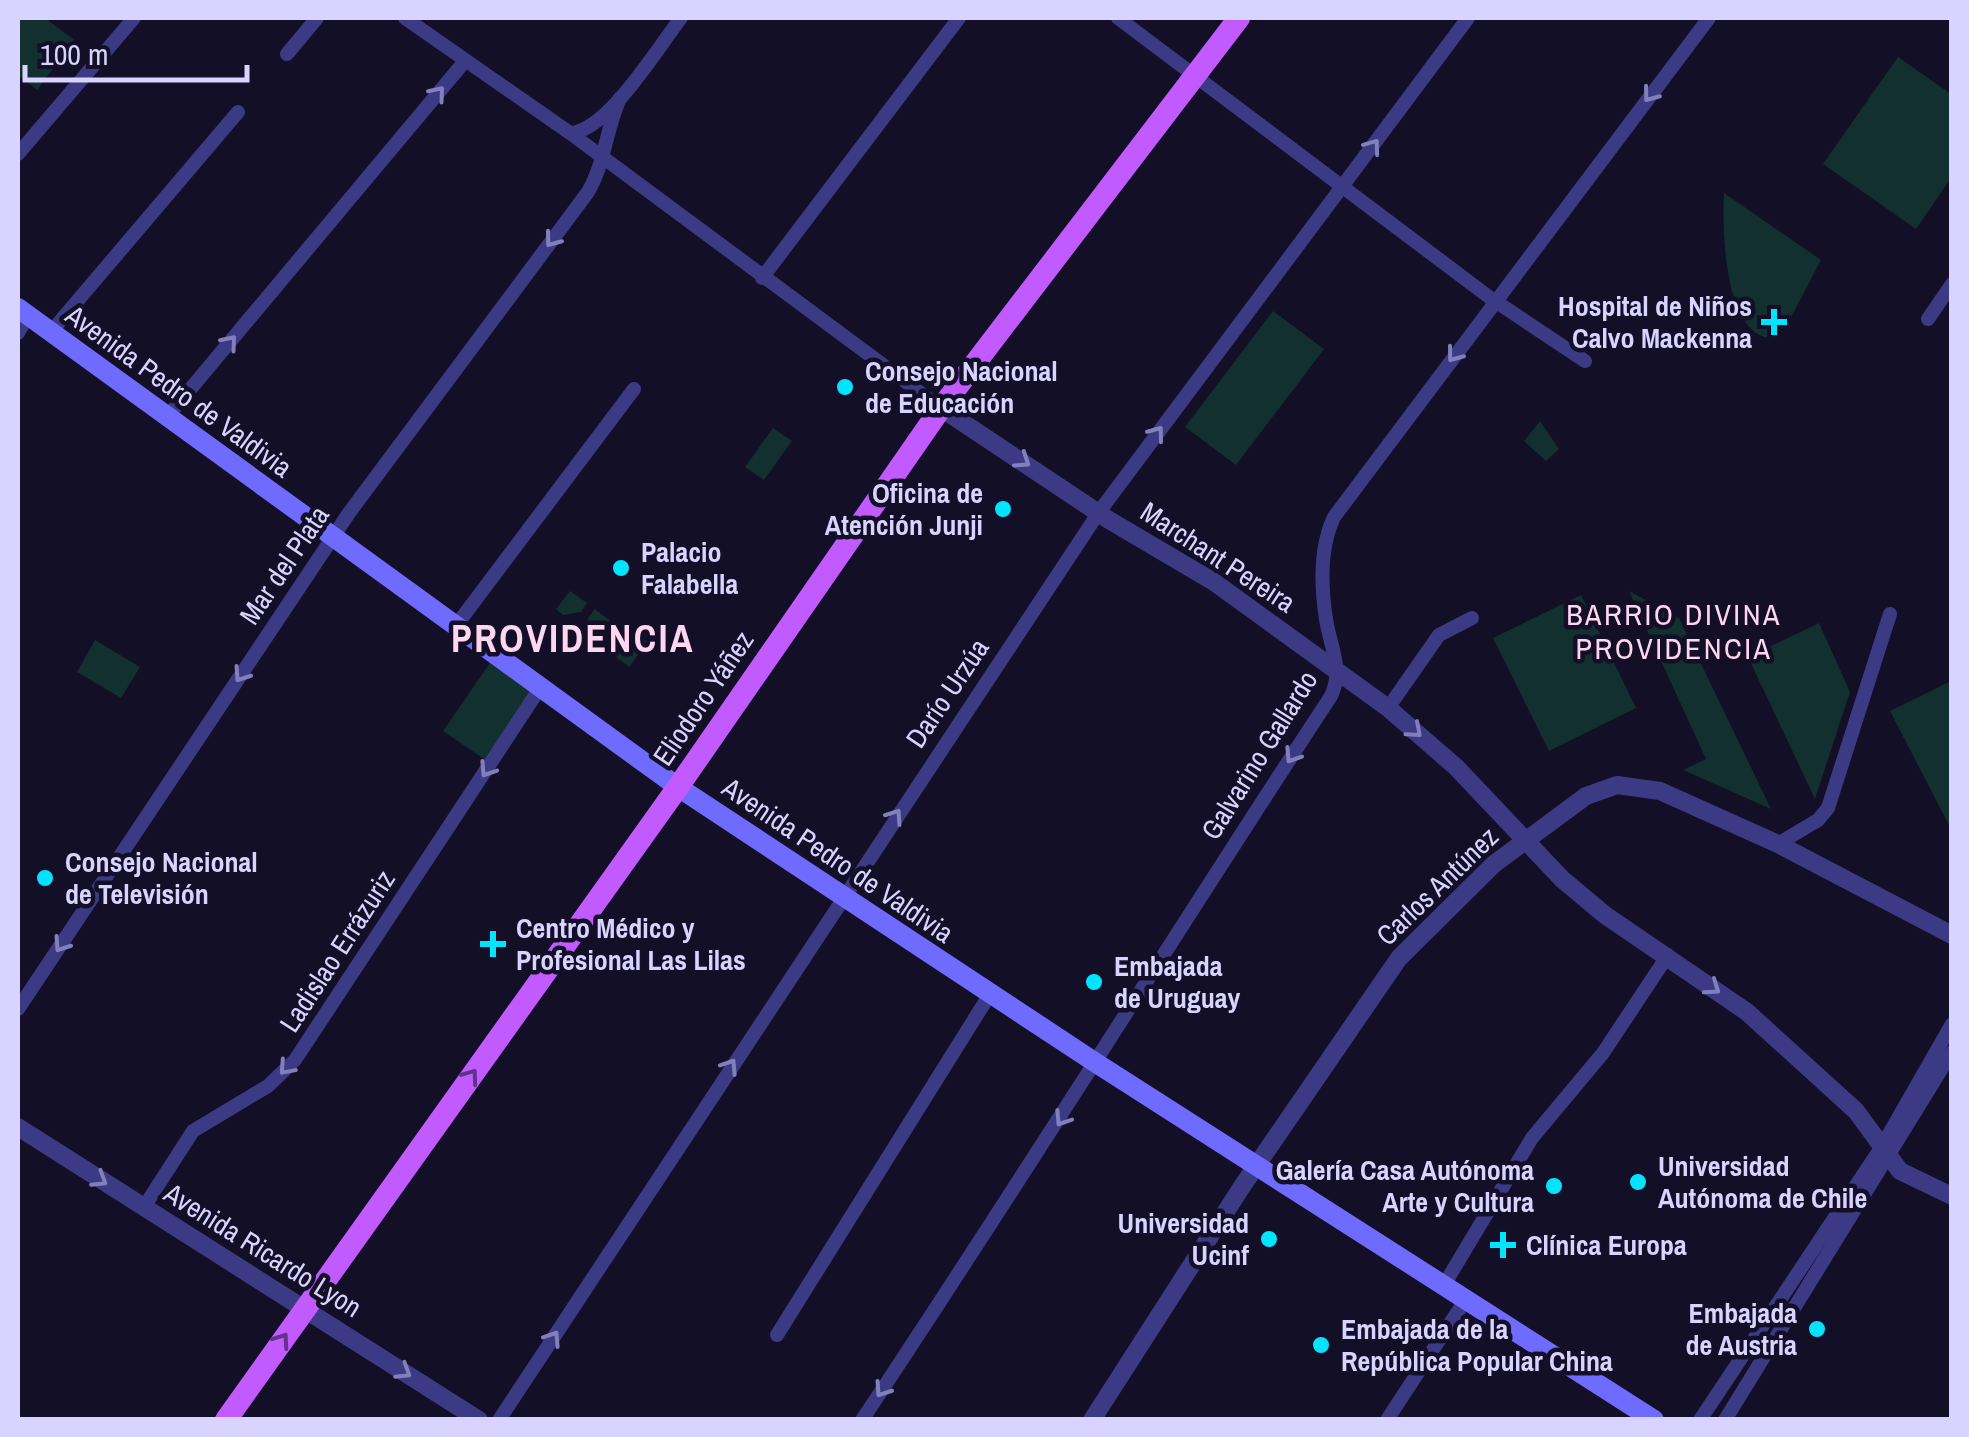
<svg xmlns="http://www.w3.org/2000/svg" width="1969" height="1437" font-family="'Archivo Narrow',sans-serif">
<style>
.green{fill:#12302f}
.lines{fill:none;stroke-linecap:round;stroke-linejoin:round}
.minor{stroke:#3d3a85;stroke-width:14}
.tertiary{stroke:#3d3a85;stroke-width:18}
.secondary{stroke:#6f6bff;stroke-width:20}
.primary{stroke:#c25bff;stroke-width:22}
.oneway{stroke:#837fbc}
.oneway2{stroke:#623188}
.poi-dot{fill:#00e5ff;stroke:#130f26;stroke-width:4}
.labels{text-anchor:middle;stroke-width:9;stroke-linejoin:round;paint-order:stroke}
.poi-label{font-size:28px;font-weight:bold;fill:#d9d4ff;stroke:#130f26;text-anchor:start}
.street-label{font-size:28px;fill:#d9d4ff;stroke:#130f26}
.neighbourhood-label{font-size:30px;letter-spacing:2.5px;fill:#ffd6f0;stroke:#130f26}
.district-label{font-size:38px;font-weight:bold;letter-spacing:2.5px;fill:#ffd6f0;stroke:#130f26}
</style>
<rect width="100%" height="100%" fill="#130f26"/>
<g class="green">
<path d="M18,18h27l29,22 -37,50 -19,-15z"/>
<path d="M1898,57l53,37v84l-35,51 -93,-65z"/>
<path d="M1724,193l97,67 -33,63 -19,15c-45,-6 -47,-108 -45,-145z"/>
<path d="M1273,311l51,38 -88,116 -51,-38z"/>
<path d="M1540,421l19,28 -13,12 -22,-20z"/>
<path d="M773,428l19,13 -28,39 -19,-13z"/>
<path d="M570,591l17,12 -6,9 -18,3 -7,-6z"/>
<path d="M1629,591l50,27 92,191 -88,-39 23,-11z"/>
<path d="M1581,595l55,113 -87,43 -56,-113z"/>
<path d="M595,609l18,14 -14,20 -9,-6 -2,-19z"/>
<path d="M1819,623l31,69 -35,107 -67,-142z"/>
<path d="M630,627l5,10 13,4 -19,26 -18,-14z"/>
<path d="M95,640l45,27 -19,31 -44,-26z"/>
<path d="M490,663l43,30 -46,68 -44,-30z"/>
<path d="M1951,681v148l-61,-118z"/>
</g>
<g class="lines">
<g class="minor">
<path d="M405,18l165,115 371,275"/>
<path d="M1118,18l371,279 96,64"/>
<path d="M287,54l30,-36"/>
<path d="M570,133c38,-2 88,-86 111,-115"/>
<path d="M18,154l116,-136"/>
<path d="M762,278l197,-260"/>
<path d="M1928,319l24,-35"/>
<path d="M51,332l187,-220"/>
<path d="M18,333l10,-17"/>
<path d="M167,417l298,-356"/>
<path d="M455,627l179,-238"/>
<path d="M1388,708l51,-73 33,-17"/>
<path d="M1778,844l40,-24 10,-12 62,-194"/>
<path d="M18,1009l331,-496 239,-321c17,-29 18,-63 32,-94"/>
<path d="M144,1207l49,-76 75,-45 27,-26 245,-372"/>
<path d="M1444,1285l88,-147 71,-85 65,-98"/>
<path d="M777,1335l213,-341"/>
<path d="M499,1420l600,-908 369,-494"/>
<path d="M862,1420c160,-240 311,-483 469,-724 13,-27 -1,-49 -5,-77 -5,-32 -6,-72 8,-102l375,-499"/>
<path d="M1387,1420l79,-121"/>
<path d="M1700,1420l181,-272 71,-124"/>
<path d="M1725,1420l227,-368"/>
</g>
<g class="tertiary">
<path d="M941,408l168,112 105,62 174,126 68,59 106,112 43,36 142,97 109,99 44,60 52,25"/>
<path d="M18,1127l461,293"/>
<path d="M1092,1420l149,-232 158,-230 95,-94 92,-68 31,-11 43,6 118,53 174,91"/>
</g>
<path class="secondary" d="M18,308l660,479 415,274 561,359"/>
<path class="primary" d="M226,1420l452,-633 263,-379 298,-390"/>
</g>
<defs><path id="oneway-chevron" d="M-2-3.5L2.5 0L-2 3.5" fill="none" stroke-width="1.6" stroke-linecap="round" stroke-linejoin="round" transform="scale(2.5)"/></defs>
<g class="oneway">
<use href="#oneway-chevron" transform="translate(438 93) rotate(-50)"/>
<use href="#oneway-chevron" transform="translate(1650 95) rotate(127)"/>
<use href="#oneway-chevron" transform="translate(1373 146) rotate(-54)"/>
<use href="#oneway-chevron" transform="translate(552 240) rotate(127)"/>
<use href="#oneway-chevron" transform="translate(230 342) rotate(-50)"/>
<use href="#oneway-chevron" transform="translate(1454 355) rotate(127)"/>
<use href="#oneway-chevron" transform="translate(1157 433) rotate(-53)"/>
<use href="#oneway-chevron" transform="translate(1023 461) rotate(34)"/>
<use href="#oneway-chevron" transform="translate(241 675) rotate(124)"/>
<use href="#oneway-chevron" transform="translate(1415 731) rotate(41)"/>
<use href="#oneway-chevron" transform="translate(1292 756) rotate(123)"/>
<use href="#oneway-chevron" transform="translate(487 770) rotate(123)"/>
<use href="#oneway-chevron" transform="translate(895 816) rotate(-56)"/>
<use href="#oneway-chevron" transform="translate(61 945) rotate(124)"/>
<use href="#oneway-chevron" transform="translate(1713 988) rotate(35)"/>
<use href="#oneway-chevron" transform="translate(730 1066) rotate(-57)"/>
<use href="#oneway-chevron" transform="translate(286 1068) rotate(132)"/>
<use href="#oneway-chevron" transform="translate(1062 1119) rotate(123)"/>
<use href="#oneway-chevron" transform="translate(100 1180) rotate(32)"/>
<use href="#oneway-chevron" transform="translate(553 1338) rotate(-57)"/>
<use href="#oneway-chevron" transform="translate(404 1372) rotate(32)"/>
<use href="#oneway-chevron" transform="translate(882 1390) rotate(124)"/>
</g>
<g class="oneway2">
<use href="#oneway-chevron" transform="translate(471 1076) rotate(-54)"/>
<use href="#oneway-chevron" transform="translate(282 1340) rotate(-55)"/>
</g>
<g class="poi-dot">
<path d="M1769 307h10v10h10v10h-10v10h-10v-10h-10v-10h10z"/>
<circle cx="845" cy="387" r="10"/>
<circle cx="1003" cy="509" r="10"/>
<circle cx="621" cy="568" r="10"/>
<circle cx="45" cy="878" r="10"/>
<path d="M488 929h10v10h10v10h-10v10h-10v-10h-10v-10h10z"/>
<circle cx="1094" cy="982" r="10"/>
<circle cx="1638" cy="1182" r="10"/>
<circle cx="1554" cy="1186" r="10"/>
<circle cx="1269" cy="1239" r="10"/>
<path d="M1498 1230h10v10h10v10h-10v10h-10v-10h-10v-10h10z"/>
<circle cx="1817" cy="1329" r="10"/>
<circle cx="1321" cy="1345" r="10"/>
</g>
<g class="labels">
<g class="poi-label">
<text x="1752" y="316" text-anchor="end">Hospital de Niños<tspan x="1752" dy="32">Calvo Mackenna</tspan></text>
<text x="865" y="381">Consejo Nacional<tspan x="865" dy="32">de Educación</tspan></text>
<text x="983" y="503" text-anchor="end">Oficina de<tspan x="983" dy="32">Atención Junji</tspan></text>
<text x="641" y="562">Palacio<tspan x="641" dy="32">Falabella</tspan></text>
<text x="65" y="872">Consejo Nacional<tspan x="65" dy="32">de Televisión</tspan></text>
<text x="516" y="938">Centro Médico y<tspan x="516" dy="32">Profesional Las Lilas</tspan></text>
<text x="1114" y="976">Embajada<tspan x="1114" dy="32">de Uruguay</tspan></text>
<text x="1658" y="1176">Universidad<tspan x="1658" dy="32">Autónoma de Chile</tspan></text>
<text x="1534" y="1180" text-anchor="end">Galería Casa Autónoma<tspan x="1534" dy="32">Arte y Cultura</tspan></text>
<text x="1249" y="1233" text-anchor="end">Universidad<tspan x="1249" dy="32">Ucinf</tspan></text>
<text x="1526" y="1255">Clínica Europa</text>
<text x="1797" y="1323" text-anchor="end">Embajada<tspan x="1797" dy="32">de Austria</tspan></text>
<text x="1341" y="1339">Embajada de la<tspan x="1341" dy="32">República Popular China</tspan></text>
</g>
<g class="street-label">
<text transform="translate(179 391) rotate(36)" y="10">Avenida Pedro de Valdivia</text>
<text transform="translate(1218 557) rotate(33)" y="10">Marchant Pereira</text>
<text transform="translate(284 565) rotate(-56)" y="10">Mar del Plata</text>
<text transform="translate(947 693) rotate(-56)" y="10">Darío Urzúa</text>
<text transform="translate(703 698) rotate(-56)" y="10">Eliodoro Yáñez</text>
<text transform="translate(1259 755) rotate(-58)" y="10">Galvarino Gallardo</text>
<text transform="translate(838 860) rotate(34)" y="10">Avenida Pedro de Valdivia</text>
<text transform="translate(1437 886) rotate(-44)" y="10">Carlos Antúnez</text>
<text transform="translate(337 951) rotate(-57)" y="10">Ladislao Errázuriz</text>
<text transform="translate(263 1250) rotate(32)" y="10">Avenida Ricardo Lyon</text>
</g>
<g class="neighbourhood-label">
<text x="1674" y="625">BARRIO DIVINA<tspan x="1674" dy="34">PROVIDENCIA</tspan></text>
</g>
<g class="district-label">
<text x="573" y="652">PROVIDENCIA</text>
</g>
</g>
<rect width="1969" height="1437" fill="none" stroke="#d9d4ff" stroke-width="40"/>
<path d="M25 65v15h222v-15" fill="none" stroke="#d9d4ff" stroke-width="5"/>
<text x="40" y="65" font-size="30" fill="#d9d4ff" stroke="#130f26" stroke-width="8" paint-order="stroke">100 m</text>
</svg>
